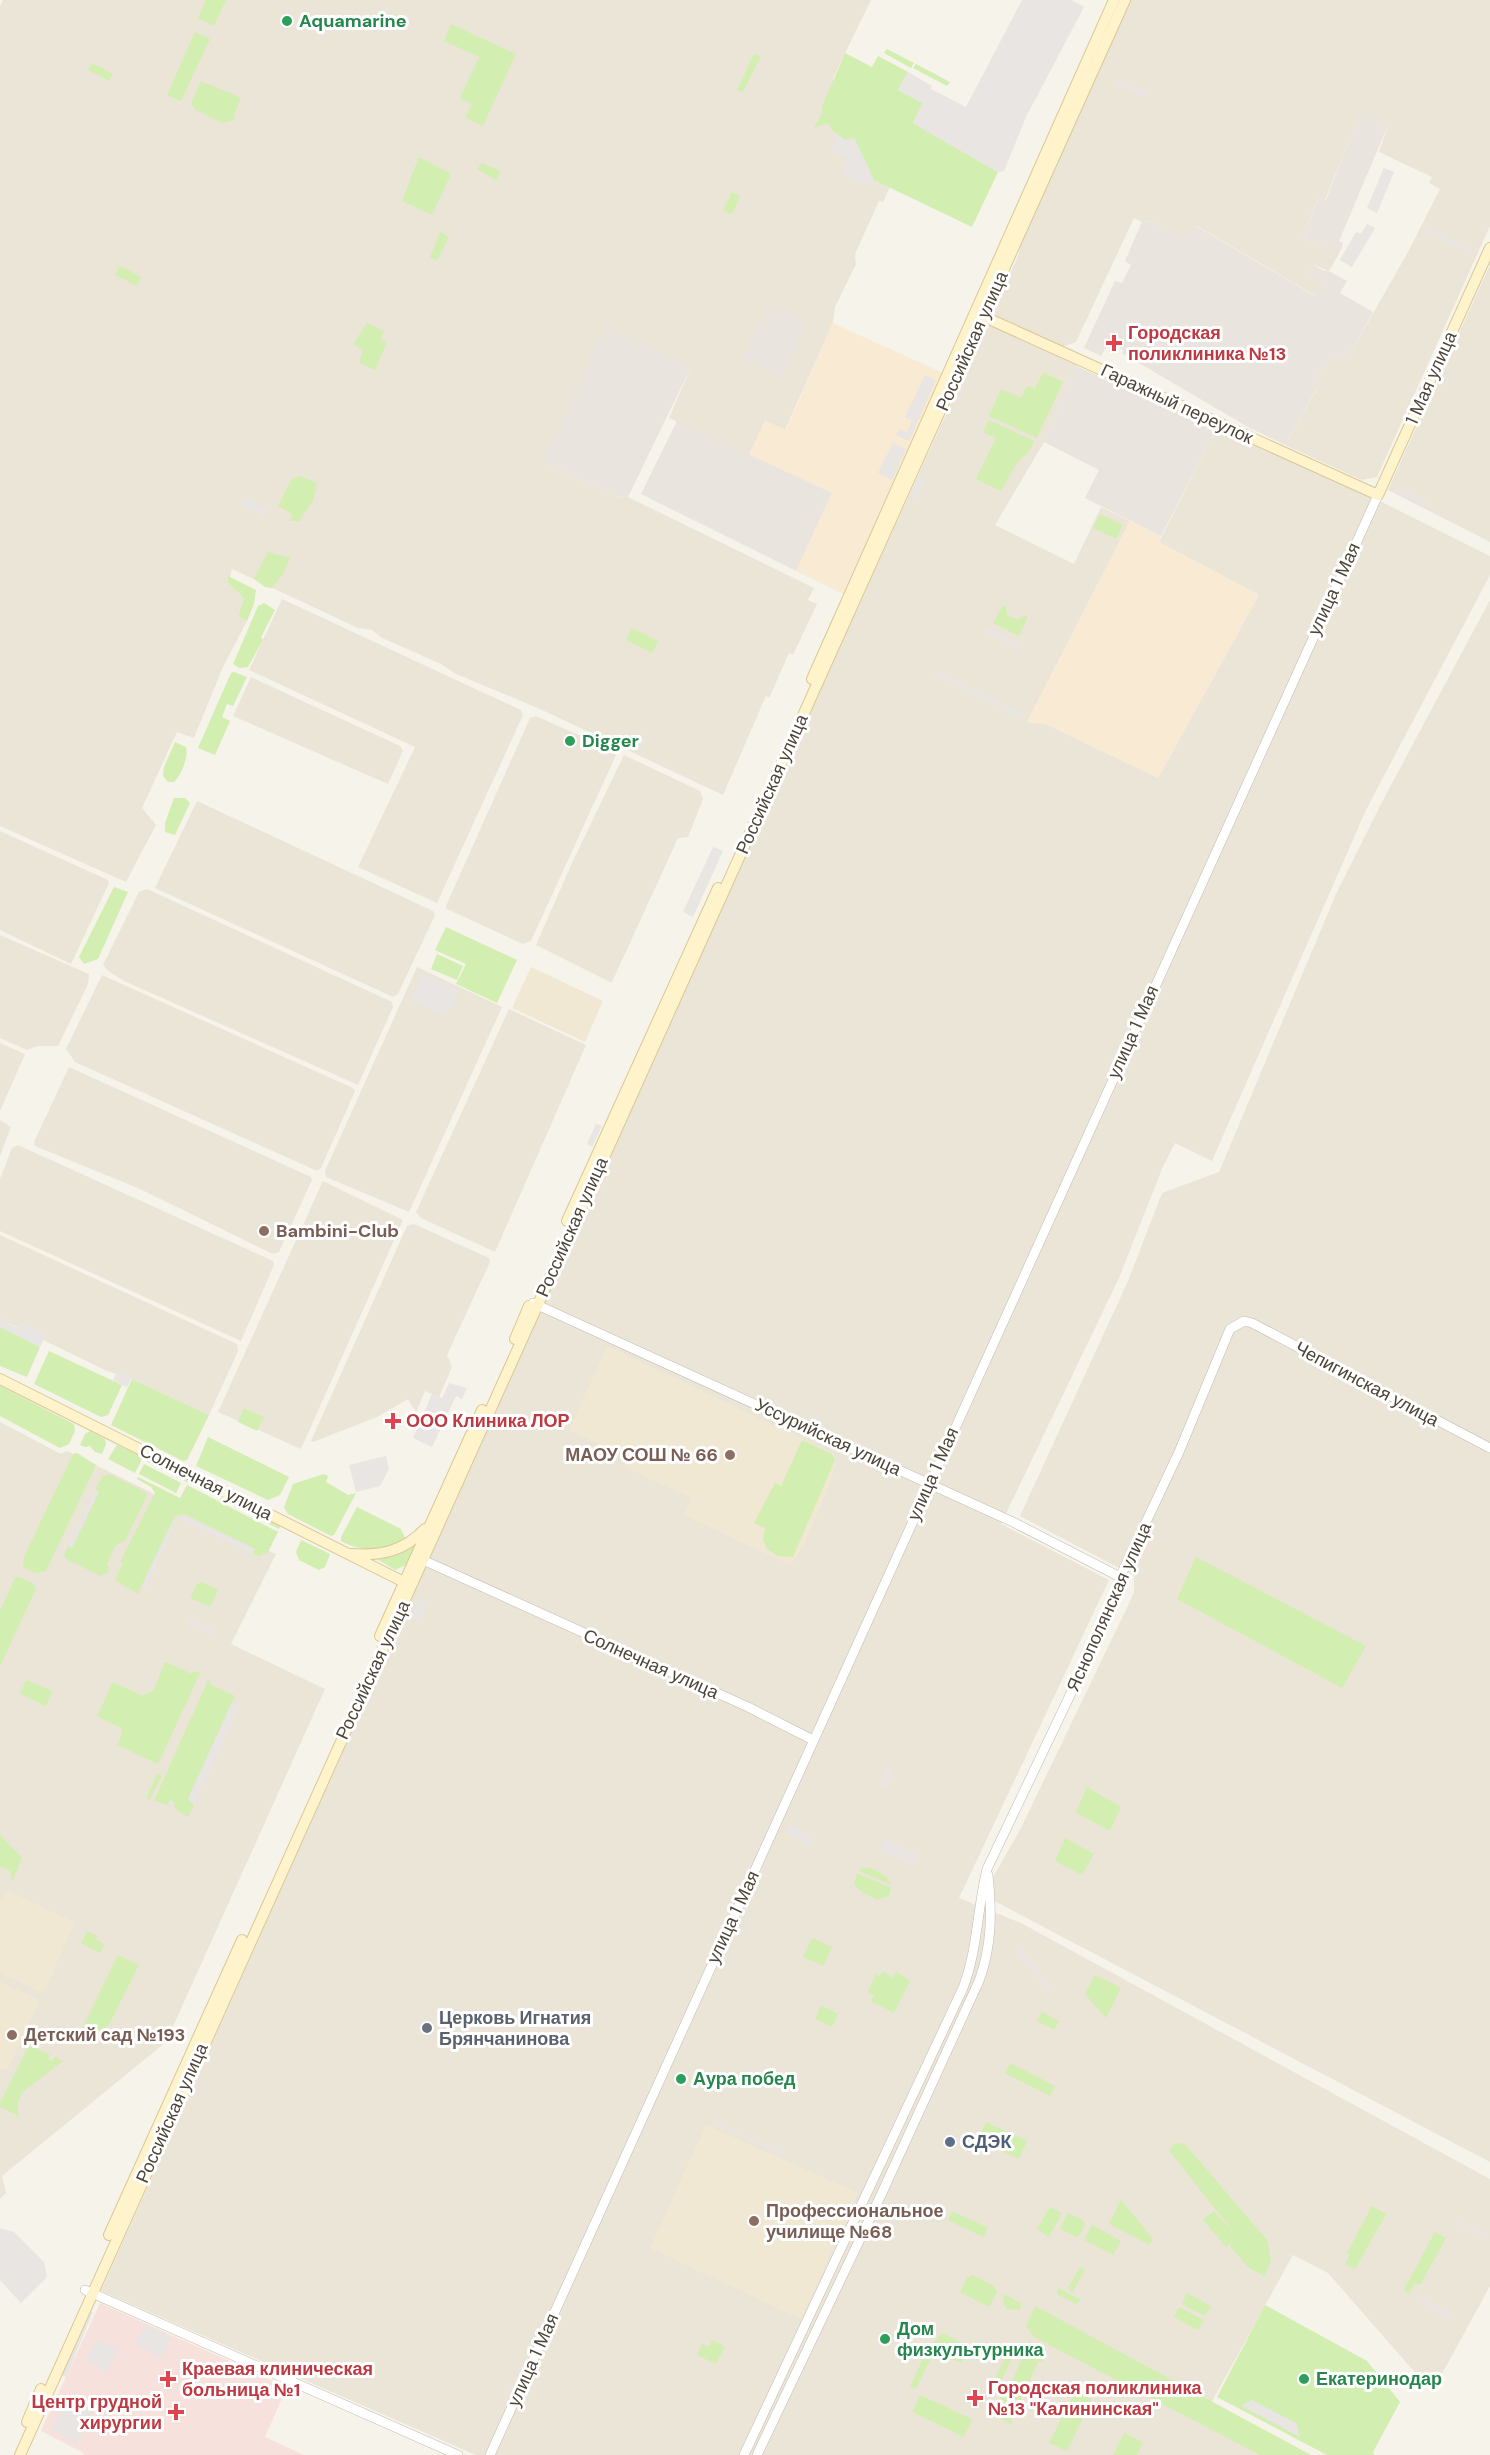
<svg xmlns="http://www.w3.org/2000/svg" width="1490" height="2455" font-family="'DM Sans',sans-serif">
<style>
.residential{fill:#ebe5d8}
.commercial{fill:#f9ead4}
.industrial{fill:#e9e4de}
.education{fill:#f1e8d3}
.medical{fill:#f7e1dd}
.green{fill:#d2eeb0}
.parking{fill:#e8e5e2}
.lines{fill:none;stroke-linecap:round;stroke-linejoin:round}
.tertiary-casing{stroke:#c3bbac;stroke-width:10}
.secondary-casing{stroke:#dac896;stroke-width:12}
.tertiary{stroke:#fff;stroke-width:9}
.secondary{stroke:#fff3cc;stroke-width:10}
.leisure-dot{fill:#2e9e5b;stroke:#fff;stroke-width:2}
.health-dot{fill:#e0444e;stroke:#fff;stroke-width:2}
.education-dot{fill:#8d6e63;stroke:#fff;stroke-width:2}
.worship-dot{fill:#6b7280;stroke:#fff;stroke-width:2}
.service-dot{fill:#5c6f8a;stroke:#fff;stroke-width:2}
.labels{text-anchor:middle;stroke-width:6;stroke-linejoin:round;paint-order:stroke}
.leisure-label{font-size:18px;font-weight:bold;fill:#27864d;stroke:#fff;text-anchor:start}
.health-label{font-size:18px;font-weight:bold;fill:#be3a42;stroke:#fff;text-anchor:start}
.street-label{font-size:18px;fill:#4c4437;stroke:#fff}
.education-label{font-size:18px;font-weight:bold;fill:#785e54;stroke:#fff;text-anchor:start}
.worship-label{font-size:18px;font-weight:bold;fill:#5b616d;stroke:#fff;text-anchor:start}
.service-label{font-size:18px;font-weight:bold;fill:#4e5e75;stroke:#fff;text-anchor:start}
</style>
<rect width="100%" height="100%" fill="#f6f3ea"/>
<g class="residential">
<path d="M3,0h868l-38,78v9l-12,23 33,27 20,43 16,7 -7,15 -4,-1 -24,53 1,10 -21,43 -2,16 -48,107 -20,-9 -16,34 -80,-37 22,-51 -148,96 74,33 11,1 186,91 -6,12 9,4 -24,51 -4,-2 -20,45 -3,-2 -43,99 -183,-86 -86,-36 -13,-9 -59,-26 -10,-8 -14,-2 -126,-59 -4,14 16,15 -6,19 9,4 -24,46 -29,71 -17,-6 -35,76 14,17 -30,57 -126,-56v-820z"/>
<path d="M1131,0h359v226l-113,251 -15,3 -77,-35 33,-58 -4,-3 16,-27 17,2 61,-107 32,-63 -11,-6 3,-6 -53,-25 9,-27 -28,-12 -35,87 -7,-2 -15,40 25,10h14l-13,23 -15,-6 -6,9 15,10 -7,12 -119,-70 -13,13 -34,-18 -8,1 -8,-4 -58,124 -14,5 -65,-28 -3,-10 24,-53 6,-21z"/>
<path d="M1490,265v277l-102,-52z"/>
<path d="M995,324l83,38 -34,80 -49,83 79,39 27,-57 29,14 -103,201 19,2 112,54 101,-183 -100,-53 58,-114 151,67 122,61v19l-124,235 -154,351 -37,-18 -13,26 -43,109 -118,246 108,56 -150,318 62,25 469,256v107l-58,106 -104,-119 -35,-18 -93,168 62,32h-786l-375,-164 661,-1474 224,-490z"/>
<path d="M282,599l239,111 2,5 -86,188 -79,-36 57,-120 -166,-77z"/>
<path d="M1490,600v1562l-507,-267 37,-65 114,-237v-17l-114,-60 108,-235 34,-88 57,-21 117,-278 47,-94z"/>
<path d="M251,677l149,69 3,5 -15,33 -155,-68z"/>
<path d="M536,716l78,35 2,4 -85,186 -8,3 -76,-35 -1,-3 84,-188z"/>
<path d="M624,755l76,36 3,8 -15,38 -10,1 -66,144h-2l-74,-37 36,-82z"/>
<path d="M197,801l236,110 2,4 -37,79 -5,3 -238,-109z"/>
<path d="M0,831l108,49 1,3 -38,81 -71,-34z"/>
<path d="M147,889l245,113 1,5 -35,78 -234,-104 -17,-11 -4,-5 36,-73z"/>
<path d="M0,935l89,39 -1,10 -30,62h-20l-11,4 -27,-12z"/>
<path d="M417,967l85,40 -93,205 -83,-35 -1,-6z"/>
<path d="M102,975l251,113 2,3 -34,77 -4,3 -242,-109 -9,-13z"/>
<path d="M509,1009l77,36 -91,207 -74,-34 -5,-6z"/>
<path d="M0,1043l25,11 -25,57z"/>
<path d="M69,1067l242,110 1,3 -33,72 -6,2 -133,-65 -105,-43 -1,-4z"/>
<path d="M0,1120l11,7 -11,29z"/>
<path d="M18,1145l255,116 1,4 -33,76 -241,-110v-52l12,-31z"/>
<path d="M323,1181l80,39 -102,229 -83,-37z"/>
<path d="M414,1224l75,34 1,4 -43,93 5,12 -13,30 -14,-6 -9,21 -8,-13 -31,18 -64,25 -2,-1 96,-215z"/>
<path d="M0,1235l237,109 1,7 -29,64 -77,-36 -25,-8 -107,-52z"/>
<path d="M0,1422l61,32 6,-3 209,103 -45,90 94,45 -159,353 -164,134 4,17 -6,6z"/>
</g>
<g class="commercial">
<path d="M833,323l112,51 -98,222 -51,-25 36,-78 -83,-38 16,-34 21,9z"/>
<path d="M1130,521l31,15 -2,6 100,53 -101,183 -112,-54 -19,-2z"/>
</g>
<g class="industrial">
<path d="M1360,112l28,13 -49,116 4,2 -1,5h-14l-25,-10 16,-41 7,3z"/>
<path d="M1150,221l33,17 13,-12 119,70 8,-12 -15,-9 5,-10 11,6 3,-1 20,11 -7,12 33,19 -26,47 -17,-2 -16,27 4,2 -33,59 -37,-18 -126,-74 1,-3 -5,-4 3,-7 -8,-4 -12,21 -17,-8 31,-67 7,2 9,-18 -6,-4 17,-39z"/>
<path d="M769,305l38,16 -25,57 -39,-18z"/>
<path d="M605,327l86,40 -63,130 -11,-1 -74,-33z"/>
<path d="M1076,366l141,62 -56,108 -76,-38 14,-28 -55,-28z"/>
<path d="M677,421l155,72 -36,78 -155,-77z"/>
</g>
<g class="education">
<path d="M531,967l72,34 -18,41 -73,-34z"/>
<path d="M607,1346l227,108 2,6 -4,18 -29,69 -13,18 -106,-50 8,-17 -68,-31 4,-10 -59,-27z"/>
<path d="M8,1891l64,30 2,3 -29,66 -4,2 -41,-19v-73z"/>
<path d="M0,1982l37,17 2,3 -31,67 -3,1 -5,-2z"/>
<path d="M706,2125l152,68 -57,126 -151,-71z"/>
</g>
<path class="medical" d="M100,2303l187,84 -22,50 39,18h-220l-2,-3 -41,-21z"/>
<g class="green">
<path d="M206,0h20l-12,26 -16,-8z"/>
<path d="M451,24l65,30 -33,72 -18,-8 7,-14 -12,-6 19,-41 -35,-16z"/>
<path d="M195,32l15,7 -29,62 -14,-6z"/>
<path d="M887,49l27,14 -3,5 -27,-15z"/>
<path d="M845,53l27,14 6,-11 30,16 -10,18 25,13 -10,20 85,49 -26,55 -98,-47 -20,-42 -8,2 -14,-10 -4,-7 -14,5 8,-15 2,2 -3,-6z"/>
<path d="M754,54l7,2 -18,36 -6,-2z"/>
<path d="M92,63l21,11 -4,7 -21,-11z"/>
<path d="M916,64l34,18 -3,4 -34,-18z"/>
<path d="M201,81l40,17 -7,17v5l-12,3 -26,-13 -5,-6z"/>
<path d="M419,157l32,17 -19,41 -30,-14z"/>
<path d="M482,163l18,8 -4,9 -19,-11z"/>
<path d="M732,192l8,4 -8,18 -9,-4z"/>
<path d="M440,232l9,5 -12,24 -7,-4z"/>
<path d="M120,266l21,11 -4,9 -22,-11z"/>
<path d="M367,323l17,8 -3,8 6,3 -12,28 -16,-7 4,-13 -10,-6z"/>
<path d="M1043,372l20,10 -26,56 -48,-22 12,-27 20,9 6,-12 8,3z"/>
<path d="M989,420l45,21 -4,10 -13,12 -16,28 -25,-12 20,-41 -13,-6z"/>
<path d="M299,476l18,7 -4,18 -14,20h-9l2,-7 -14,-8 13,-26z"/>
<path d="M1100,514l23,11 -7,14 -23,-11z"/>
<path d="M268,552l22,6 -6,14 -12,16 -7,-1 -11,-8z"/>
<path d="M228,576l28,14 -2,14 -7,17 -9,-4 6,-19 -16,-15z"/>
<path d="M264,603l11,7 -14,27 2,3 -15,27 -9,1 -6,-4 25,-58z"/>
<path d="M1003,605l3,2 1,8 11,5 6,-5 4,2 -9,19 -26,-13z"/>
<path d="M632,628l26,13 -6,12 -26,-13z"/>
<path d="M234,672l13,5 -14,29 -6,-2 -5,13 8,4 -15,34 -17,-7 33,-75z"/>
<path d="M175,742l11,5c3,10 -5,28 -12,35h-6l-5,-6 1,-9z"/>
<path d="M174,798h11l5,5 -15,32 -10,-3v-9z"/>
<path d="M114,887l14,5 -30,67 -14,5 -5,-7z"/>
<path d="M446,927l71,33 -20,43 -41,-19 10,-20 -31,-14z"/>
<path d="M437,954l26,12 -6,14 -26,-11z"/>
<path d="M0,1327l40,20 -13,30 -27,-11z"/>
<path d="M49,1351l73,34 -14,30 -7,2 -67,-33z"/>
<path d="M132,1379l77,36 -22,45 -4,1 -72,-36z"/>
<path d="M0,1386l74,38 1,7 -6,13 -9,4 -60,-32z"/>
<path d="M244,1408l20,9 -7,14 -19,-9z"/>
<path d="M90,1431l15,8 1,5 -4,10 -7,-2 -5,-6 -5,1 -5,-2 5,-11z"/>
<path d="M208,1437l81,40 -9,18 -12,5 -72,-34z"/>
<path d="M802,1440l30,14 3,6 -42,97 -16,-1 -11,-8 -3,-8 2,-12 -11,-5 21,-40 6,3z"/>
<path d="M117,1445l26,12 -8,16 -27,-14z"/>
<path d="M77,1453l19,12 -50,106 -11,2 -12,-6v-8l50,-105z"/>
<path d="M147,1459l133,67 -1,3 -133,-68z"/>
<path d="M144,1464l37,19 -5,10 -37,-19z"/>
<path d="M109,1474l36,18 2,4 -22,45 -9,4 -10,20 3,1 -1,6 -7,4 -35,-17 -2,-4 4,-9 4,2 27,-57 -4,-1 7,-13z"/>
<path d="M324,1474l4,2 -2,6 22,13 8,-2 -22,42 -3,1 -43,-22 -4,-7 9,-23z"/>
<path d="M138,1477l42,21 7,-13 91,47 -10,20 -9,4 -6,-2 2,-5 -72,-35 -8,2 -37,78 -23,-14 8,-16 -3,-2 35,-69 -4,-6 -14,-8z"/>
<path d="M357,1507l44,22 5,11c-22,12 -43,13 -65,1v-4z"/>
<path d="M301,1540l29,14 -5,13 -6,3 -20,-10 -3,-8z"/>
<path d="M416,1543l-10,22 -11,5 -18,-11z"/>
<path d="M1196,1557l170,89 -24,42 -165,-89z"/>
<path d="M19,1577l14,6 3,6 -36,77v-55l15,-33z"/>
<path d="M202,1582l16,8 -8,17 -20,-9 7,-14z"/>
<path d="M165,1662l25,11 11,-2 -43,93 -41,-19 5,-11 -1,-6 -24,-12 16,-34 30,14 11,-6z"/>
<path d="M209,1678l1,6 25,12 -47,103 6,6 -6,12 -14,-9 2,-5 -6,-3 -3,5 -13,-4z"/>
<path d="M26,1680l26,11 -6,15 -26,-12z"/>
<path d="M157,1773l5,3 -13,25 -2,-4z"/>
<path d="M1087,1787l34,20 -11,24 -34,-18z"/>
<path d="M0,1835l22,23 -10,24 -2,-11 -10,-5z"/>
<path d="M1065,1838l29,16 -12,21 -27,-14z"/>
<path d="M863,1868c10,-1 26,7 28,17l-32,-14z"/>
<path d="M857,1873l34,15 -2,8 -12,4 -18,-10 -5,-6z"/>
<path d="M87,1931l10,5 -1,4 8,4 -4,9 -19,-10z"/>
<path d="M812,1938l20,9 -9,19 -20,-9z"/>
<path d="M118,1955l21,10 -30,60 -32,20 -2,-2z"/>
<path d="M883,1971l10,7 3,-6 14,9 -16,32 -23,-12 3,-6 -6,-3 8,-18 4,2z"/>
<path d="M1095,1975l26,13 -15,30 -21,-24z"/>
<path d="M821,2005l17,9 -6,13 -17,-8z"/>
<path d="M1042,2012l17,9 -5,9 -17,-9z"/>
<path d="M29,2045l21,10 -2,5 4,1 3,-4 8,4 -41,31 -5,12 2,12 -19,-9v-4z"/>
<path d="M1010,2063l45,23 -5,10 -45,-23z"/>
<path d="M986,2122l41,19 -8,18 -41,-19z"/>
<path d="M1176,2143l9,1 82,96 4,22 -7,14 -15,-8 -19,-22 6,-7 -10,8 -23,-27 11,-9 24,27 -69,-88z"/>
<path d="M1121,2200l32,39 -3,6 -41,-21z"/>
<path d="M1372,2206l14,8 -31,55 -10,-5 5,-9 -3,-2z"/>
<path d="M1050,2207l12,6 -13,24 -12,-8z"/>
<path d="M952,2211l36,17 -5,9 -35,-17z"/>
<path d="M1068,2213l15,7 2,5 -7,13 -18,-9z"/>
<path d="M1092,2225l29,16 -8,14 -29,-15z"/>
<path d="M1435,2232l11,6 -26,47 -5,-2 -6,10 -5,-3z"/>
<path d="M1080,2267l5,3 -13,23 -4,-5z"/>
<path d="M973,2275l20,11 4,6 -8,15 -29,-15 7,-14z"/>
<path d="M1058,2288l23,12 -5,4 -19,-10z"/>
<path d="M1187,2293l24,13 -6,10 -23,-12z"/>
<path d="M1004,2294l17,9 -1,7 -13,-1 -4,-6z"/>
<path d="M1265,2305l102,56 33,41 -27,50 1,3h-47l-110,-58z"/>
<path d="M1035,2306l276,149h-51l-226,-118 -8,-11z"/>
<path d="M1179,2307l25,13 -6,10 -24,-13z"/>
<path d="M942,2333l28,14 -9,16 -27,-12 -18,38 -6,-3 18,-38z"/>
<path d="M712,2340l13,6 -9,18 -19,-9 5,-11 7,3z"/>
<path d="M1029,2340l14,21 -5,1 -27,58 1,5 -19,-11 12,-26 5,-1z"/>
<path d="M1007,2353l6,3 -16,34 -6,-3z"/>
<path d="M1075,2391l17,8 -25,52 -18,-8z"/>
<path d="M920,2395l52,24 -8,18 -52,-25z"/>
<path d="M1124,2433l19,9 -6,13h-24z"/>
</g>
<g class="parking">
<path d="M1022,0h49l13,7 -58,110 -22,54 -6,1 -85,-49 10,-20 -25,-13 10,-18 24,14 -1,3 35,18z"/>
<path d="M1118,80l30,13 -2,5 -30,-14z"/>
<path d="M837,134l9,6 8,-3 20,43 -3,6 -28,-11 5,-16 -18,-8z"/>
<path d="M1384,168l10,4 -17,41 -10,-5z"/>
<path d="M1367,224l8,4 -23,39 -12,-7 16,-28 5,2z"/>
<path d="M1428,229l42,19 -2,4 -42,-19z"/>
<path d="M925,375l11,5 -27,61 -13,-6 3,-6 8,3 5,-11 -7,-4z"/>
<path d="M893,443l13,6 -14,31 -14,-7z"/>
<path d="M919,477l6,3 -9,19 -6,-3z"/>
<path d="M1396,487l31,15 -2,5 -31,-16z"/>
<path d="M244,499l23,11 -3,6 -23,-11z"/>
<path d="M985,627l36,18 -2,4 -36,-18z"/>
<path d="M934,670l90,44 -3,4 -89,-44z"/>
<path d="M713,847l10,4 -30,66 -10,-5z"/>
<path d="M423,974l36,16 -13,27 -35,-16z"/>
<path d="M596,1124l6,2 -10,21 -5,-3z"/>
<path d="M0,1319l17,9 3,-6 26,14 -6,11 -40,-20z"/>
<path d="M118,1370l14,7 -5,10 -14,-7z"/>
<path d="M449,1383l18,5 -5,11 -6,-3 -24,51 -19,-9 19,-44 10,4z"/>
<path d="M386,1456l3,13 -9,17 -24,6 -7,-27z"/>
<path d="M95,1490l4,2 -27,56 -4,-2z"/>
<path d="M183,1514l72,35 -2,5 -72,-35z"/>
<path d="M170,1526l4,2 -29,61 -4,-2z"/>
<path d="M418,1599l9,4 -8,18 -8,-4z"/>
<path d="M188,1618l29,14 -2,4 -29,-14z"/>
<path d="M232,1702l8,3 -46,100 -6,-6z"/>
<path d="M888,1766l7,3 -9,20 -7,-3z"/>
<path d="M790,1824l25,14 -4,8 -25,-14z"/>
<path d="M887,1839l33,17 -9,10 -30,-16z"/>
<path d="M1020,1948l32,41 -3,3 -33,-41z"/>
<path d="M716,2122l68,31 -2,3 -67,-32z"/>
<path d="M1459,2220l31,16 -2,4 -31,-16z"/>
<path d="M0,2228l14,4 30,30 3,15 -26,26 -21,-23z"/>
<path d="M1423,2299l32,17 -2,4 -33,-17z"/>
<path d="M89,2310l4,2 -27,65 -5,-2z"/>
<path d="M144,2326l27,11 -9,20 -27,-12z"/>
<path d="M97,2339l21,11 -11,22 -22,-11z"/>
<path d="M69,2396l25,13 -17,34 -26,-13z"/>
<path d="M1252,2400l44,23 4,14 -59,-31z"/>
</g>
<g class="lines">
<defs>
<g id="tertiary">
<path d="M533,1303l480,219 109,56"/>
<path d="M423,1560l325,147 65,33"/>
<path d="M85,2290l373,165"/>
<path d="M490,2455l888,-1960"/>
<path d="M744,2455l219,-467c15,-39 14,-79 24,-119l128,-268 7,-15v-13l57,-121 51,-123 14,-8 8,2 238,125"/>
<path d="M757,2455l124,-260 98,-214c13,-35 13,-69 9,-106"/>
</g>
<g id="secondary">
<path d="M978,314l400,181 112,-247"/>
<path d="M812,679l302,-679"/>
<path d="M567,1221l151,-333"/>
<path d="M515,1339l14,-33"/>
<path d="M0,1379l408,205"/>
<path d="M352,1554c30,2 52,-3 73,-25"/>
<path d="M380,1636l102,-226"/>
<path d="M109,2235l133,-295"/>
<path d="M27,2422l14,-33"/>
<path d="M20,2455l1105,-2455"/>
</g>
</defs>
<use href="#tertiary" class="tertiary-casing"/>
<use href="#secondary" class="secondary-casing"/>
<use href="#tertiary" class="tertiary"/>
<use href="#secondary" class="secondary"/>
</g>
<g class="leisure-dot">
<circle cx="287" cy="21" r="6"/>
<circle cx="570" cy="741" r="6"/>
<circle cx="681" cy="2079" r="6"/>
<circle cx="885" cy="2339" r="6"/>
<circle cx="1304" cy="2379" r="6"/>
</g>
<g class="health-dot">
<path d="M1111 334h6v6h6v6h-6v6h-6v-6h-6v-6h6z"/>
<path d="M390 1412h6v6h6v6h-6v6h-6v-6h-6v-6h6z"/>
<path d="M165 2370h6v6h6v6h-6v6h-6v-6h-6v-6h6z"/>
<path d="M972 2389h6v6h6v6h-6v6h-6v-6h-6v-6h6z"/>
<path d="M173 2403h6v6h6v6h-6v6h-6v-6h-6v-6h6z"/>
</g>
<g class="education-dot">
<circle cx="264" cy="1231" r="6"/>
<circle cx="730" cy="1455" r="6"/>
<circle cx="12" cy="2035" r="6"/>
<circle cx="754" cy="2221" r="6"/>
</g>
<circle class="worship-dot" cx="427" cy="2028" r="6"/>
<circle class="service-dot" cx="950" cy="2142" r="6"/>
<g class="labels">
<g class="leisure-label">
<text x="299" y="27">Aquamarine</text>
<text x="582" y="747">Digger</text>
<text x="693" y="2085">Аура побед</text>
<text x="897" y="2335">Дом<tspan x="897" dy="21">физкультурника</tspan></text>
<text x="1316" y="2385">Екатеринодар</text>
</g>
<g class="health-label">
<text x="1128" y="339">Городская<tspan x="1128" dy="21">поликлиника №13</tspan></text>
<text x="406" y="1427">ООО Клиника ЛОР</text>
<text x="182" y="2375">Краевая клиническая<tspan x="182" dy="21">больница №1</tspan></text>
<text x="988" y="2394">Городская поликлиника<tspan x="988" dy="21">№13 "Калининская"</tspan></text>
<text x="162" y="2408" text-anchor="end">Центр грудной<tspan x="162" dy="21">хирургии</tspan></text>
</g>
<g class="street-label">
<text transform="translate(972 341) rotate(-66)" y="6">Российская улица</text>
<text transform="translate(1431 378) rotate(-66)" y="6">1 Мая улица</text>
<text transform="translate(1177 404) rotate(25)" y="6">Гаражный переулок</text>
<text transform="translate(1334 589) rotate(-65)" y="6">улица 1 Мая</text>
<text transform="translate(772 784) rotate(-66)" y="6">Российская улица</text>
<text transform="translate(1133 1032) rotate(-66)" y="6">улица 1 Мая</text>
<text transform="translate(572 1227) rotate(-66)" y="6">Российская улица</text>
<text transform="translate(1367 1384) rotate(28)" y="6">Чепигинская улица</text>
<text transform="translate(828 1437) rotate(25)" y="6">Уссурийская улица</text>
<text transform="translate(933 1474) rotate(-66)" y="6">улица 1 Мая</text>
<text transform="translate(206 1482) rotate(27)" y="6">Солнечная улица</text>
<text transform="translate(1109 1607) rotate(-66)" y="6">Яснополянская улица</text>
<text transform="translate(651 1664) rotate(24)" y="6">Солнечная улица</text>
<text transform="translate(373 1670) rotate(-65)" y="6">Российская улица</text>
<text transform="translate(733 1917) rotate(-65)" y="6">улица 1 Мая</text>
<text transform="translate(172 2113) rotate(-66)" y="6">Российская улица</text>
<text transform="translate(533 2360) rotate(-66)" y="6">улица 1 Мая</text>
</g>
<g class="education-label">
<text x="276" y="1237">Bambini-Club</text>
<text x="718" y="1461" text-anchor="end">МАОУ СОШ № 66</text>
<text x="24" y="2041">Детский сад №193</text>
<text x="766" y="2217">Профессиональное<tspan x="766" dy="21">училище №68</tspan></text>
</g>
<g class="worship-label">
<text x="439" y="2024">Церковь Игнатия<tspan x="439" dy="21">Брянчанинова</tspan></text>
</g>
<g class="service-label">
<text x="962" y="2148">СДЭК</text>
</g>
</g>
</svg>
